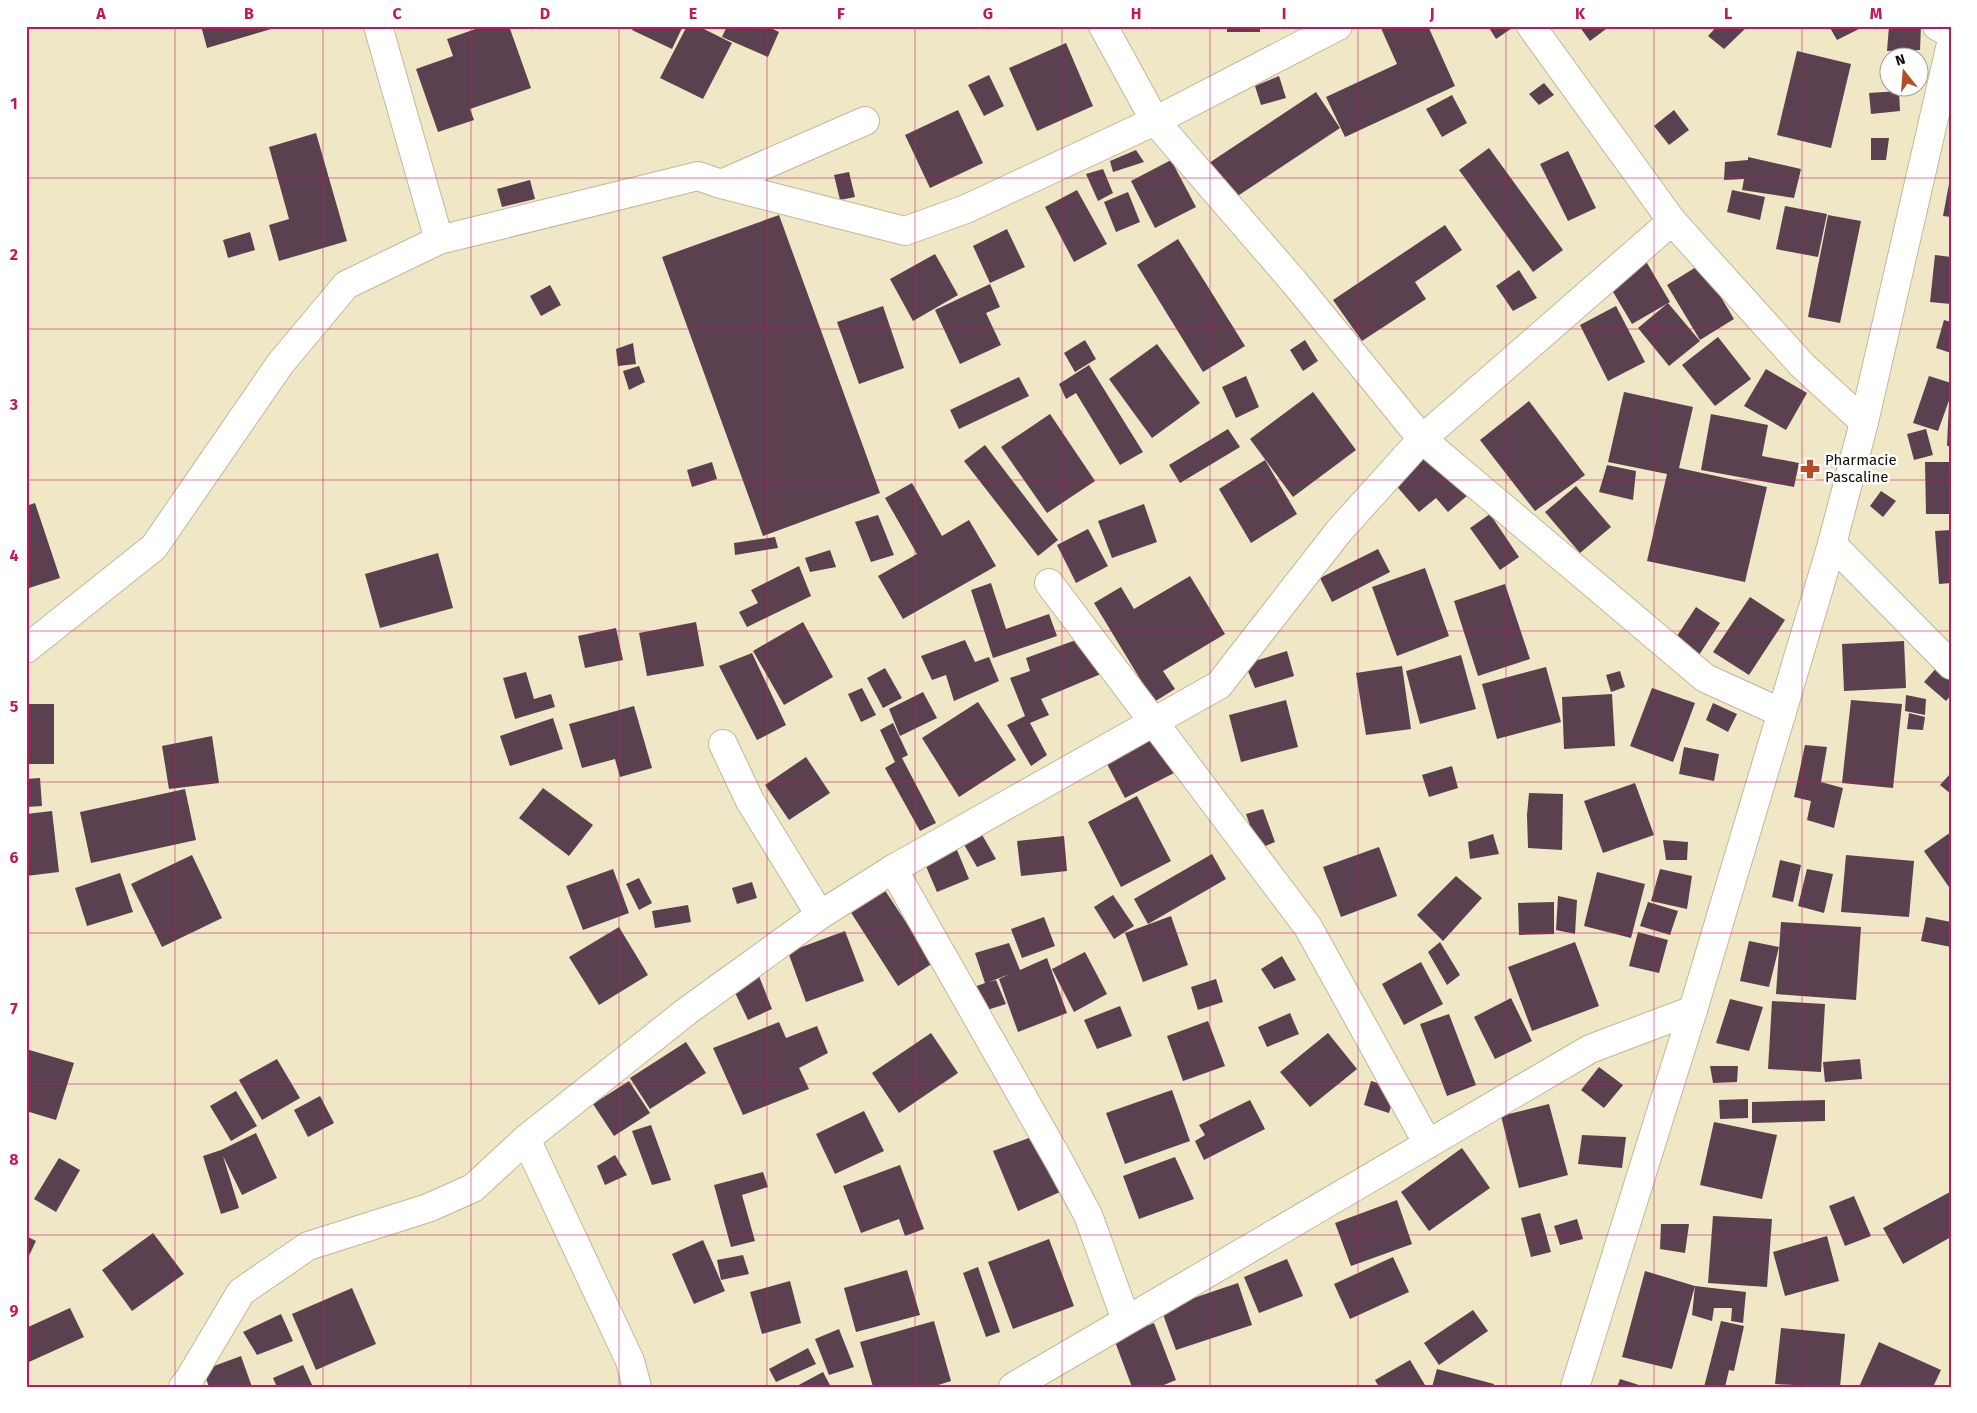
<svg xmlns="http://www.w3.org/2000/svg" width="1977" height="1413" font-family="'Fira Sans',sans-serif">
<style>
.building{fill:#5b4050}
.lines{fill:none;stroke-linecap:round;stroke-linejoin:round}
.minor-casing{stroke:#c0b898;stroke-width:30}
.tertiary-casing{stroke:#c0b898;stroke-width:30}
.secondary-casing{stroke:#c0b898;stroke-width:30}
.minor{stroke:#fff;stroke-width:28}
.tertiary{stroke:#fff;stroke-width:28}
.secondary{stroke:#fff;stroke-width:28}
.grid{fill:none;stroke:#c2185b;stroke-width:1;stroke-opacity:0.55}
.labels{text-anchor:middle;stroke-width:5;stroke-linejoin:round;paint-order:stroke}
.poi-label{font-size:15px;fill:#120f05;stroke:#fff;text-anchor:start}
.neatline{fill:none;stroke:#c2185b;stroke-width:2}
.grid-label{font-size:16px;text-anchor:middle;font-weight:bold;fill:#c2185b}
</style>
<rect width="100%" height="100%" fill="#efe7c5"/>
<g class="building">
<path d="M201,26h77v1l-71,21z"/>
<path d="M484,26h25l22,62 -61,21 4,11 -36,12 -22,-63 37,-13 -6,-17z"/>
<path d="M634,26h49l-11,23 -40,-19z"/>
<path d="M687,26h11l34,17 -29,56 -43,-21z"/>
<path d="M727,26h40l12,6 -11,25 -46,-20z"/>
<rect x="1227" y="26" width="33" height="6"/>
<path d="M1380,26h48l27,60 -110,51 -19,-40 71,-33z"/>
<path d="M1488,26h27l-19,13z"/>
<path d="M1579,26h31l-20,15z"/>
<path d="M1717,26h31l-24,23 -16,-13z"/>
<path d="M1829,26h36l-28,14z"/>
<path d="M1889,26h32l-1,24 -33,1z"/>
<path d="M1066,43l27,63 -56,25 -28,-63z"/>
<path d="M1797,51l54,13 -20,84 -54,-13z"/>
<path d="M989,75l15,31 -20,10 -16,-31z"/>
<path d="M1279,76l7,22 -25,7 -6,-19z"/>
<path d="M1544,83l10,12 -15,10 -10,-11z"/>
<path d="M1899,91l1,20 -29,3 -2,-21z"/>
<path d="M1316,92l24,36 -110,73 -24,-36z"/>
<path d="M1452,95l15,28 -25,14 -16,-28z"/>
<path d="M958,110l25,53 -53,25 -25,-53z"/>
<path d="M1674,110l15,20 -20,15 -15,-19z"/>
<path d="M316,133l31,108 -68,20 -10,-36 20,-6 -20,-72z"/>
<path d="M1871,138h18l-3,22h-15z"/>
<path d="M1489,148l74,102 -30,22 -74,-102z"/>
<path d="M1136,150l8,12 -31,10 -3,-11z"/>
<path d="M1568,151l28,57 -28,13 -28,-57z"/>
<path d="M1748,157l53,12 -7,29 -52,-8 2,-11 -20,1 1,-18 23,-2z"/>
<path d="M1171,160l25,47 -41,21 -24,-47z"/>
<path d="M1103,169l10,24 -15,8 -12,-27z"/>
<path d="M849,172l6,25 -15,3 -6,-25z"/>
<path d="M530,180l5,19 -33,8 -5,-18z"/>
<path d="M1949,184h2v33l-8,-1z"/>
<path d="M1077,190l30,54 -33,18 -29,-55z"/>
<path d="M1732,190l33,7 -5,23 -33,-8z"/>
<path d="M1128,192l12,30 -24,10 -12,-30z"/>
<path d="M1785,206l42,8 -9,43 -42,-8z"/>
<path d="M779,215l101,278 -117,43 -101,-279z"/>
<path d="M1828,215l33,6 -21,102 -32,-6z"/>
<path d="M1445,225l17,25 -47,32 11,17 -64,42 -29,-41z"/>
<path d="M1007,229l18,38 -35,16 -17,-37z"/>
<path d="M250,232l5,18 -27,8 -5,-18z"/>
<path d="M1178,239l67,107 -42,26 -66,-107z"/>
<path d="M935,254l23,41 -45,26 -23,-42z"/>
<path d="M1935,255l16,2v47l-21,-2z"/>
<path d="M1644,258l26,44 -38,22 -26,-44z"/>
<path d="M1701,264l33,55 -34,21 -33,-55z"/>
<path d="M1519,270l18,28 -24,13 -17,-25z"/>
<path d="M990,284l10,23 -14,6 15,32 -41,19 -25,-54z"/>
<path d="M550,285l11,20 -20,11 -11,-20z"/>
<path d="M1668,303l32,38 -31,25 -31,-38z"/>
<path d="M883,306l21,62 -45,16 -22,-62z"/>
<path d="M1616,306l29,56 -37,19 -28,-56z"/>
<path d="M1944,320l7,2v31l-15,-5z"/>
<path d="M1718,337l33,42 -36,27 -33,-41z"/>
<path d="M1085,340l11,19 -21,13 -11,-19z"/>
<path d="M1305,340l13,21 -15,10 -13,-21z"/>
<path d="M633,343l3,21 -18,2 -2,-17z"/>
<path d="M1157,344l43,59 -48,35 -43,-59z"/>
<path d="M1089,365l54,87 -23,13 -44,-72 -10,6 -7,-15z"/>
<path d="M639,366l6,16 -16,8 -6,-19z"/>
<path d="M1766,369l41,24 -21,37 -42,-24z"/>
<path d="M1246,376l13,31 -23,11 -14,-31z"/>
<path d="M1929,376l22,7v12l-13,36 -25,-8z"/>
<path d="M1019,377l10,19 -70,33 -9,-19z"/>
<path d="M1313,392l43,58 -63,47 -43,-58z"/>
<path d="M1624,392l69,15 -14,61 88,19 -22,95 -98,-21 20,-87 -59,-12z"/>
<path d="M1529,401l56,74 -50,36 -55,-71z"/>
<path d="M1949,402h2v44h-4z"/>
<path d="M1050,414l45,67 -48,32 -46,-66z"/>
<path d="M1711,414l57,11 -6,31 37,7 -5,24 -93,-17z"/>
<path d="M1228,429l12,18 -60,36 -11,-18z"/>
<path d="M1926,429l7,26 -19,5 -7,-26z"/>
<path d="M985,445l73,95 -20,16 -74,-95z"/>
<path d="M1429,451l39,44 -20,17 -12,-14 -17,14 -26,-30z"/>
<path d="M1265,460l32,54 -46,29 -32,-54z"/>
<path d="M712,462l5,17 -25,8 -5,-17z"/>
<path d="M1925,462h26v52h-25z"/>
<path d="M1607,465l29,6 -3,29 -34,-8z"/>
<path d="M912,483l30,53 27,-16 27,46 -93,53 -25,-43 39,-22 -32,-56z"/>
<path d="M1576,486l35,41 -31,26 -35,-41z"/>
<path d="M1881,491l15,10 -13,16 -13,-11z"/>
<path d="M35,503l25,75 -34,11v-83z"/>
<path d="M1144,504l13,38 -45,16 -14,-37z"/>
<path d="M1490,514l29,43 -19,13 -30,-42z"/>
<path d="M878,515l16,40 -23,7 -16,-40z"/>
<path d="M1088,529l20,37 -32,17 -19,-38z"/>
<path d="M1951,530v53l-12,1 -4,-53z"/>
<path d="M775,537l3,11 -43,7 -1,-12z"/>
<path d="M1378,549l12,23 -58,30 -12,-24z"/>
<path d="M830,550l6,17 -26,5 -5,-14z"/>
<path d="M438,553l15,55 -73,20 -15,-54z"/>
<path d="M799,566l12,30 -64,31 -8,-15 19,-9 -7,-13z"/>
<path d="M1425,568l24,68 -52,20 -25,-69z"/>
<path d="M1190,576l35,58 -62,37 12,18 -21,13 -60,-99 27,-16 13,22z"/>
<path d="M991,583l15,46 43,-15 8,22 -64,22 -22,-68z"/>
<path d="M1505,584l25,75 -52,17 -24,-75z"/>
<path d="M1750,597l35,23 -36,55 -36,-23z"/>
<path d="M1696,607l24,16 -23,35 -24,-16z"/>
<path d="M696,622l8,44 -57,10 -8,-43z"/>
<path d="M803,622l30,55 -49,28 -31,-54z"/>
<path d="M616,628l7,32 -38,8 -7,-32z"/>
<path d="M1087,636l14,38 -60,25 8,16 -19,8 17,32 -16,11 -24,-41 18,-9 -15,-38 20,-7 -4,-13z"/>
<path d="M965,640l10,22 14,-5 10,24 -45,20 -8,-26 -14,5 -11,-24z"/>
<path d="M1904,641l2,47 -62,3 -2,-47z"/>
<path d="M1287,651l7,25 -39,12 -10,-24z"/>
<path d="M752,653l34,72 -29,15 -38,-74z"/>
<path d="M1461,655l15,54 -56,15 -14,-53z"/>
<path d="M1402,666l9,63 -45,6 -10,-62z"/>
<path d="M1938,666l13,11v18l-5,6 -22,-19z"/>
<path d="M1546,667l15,55 -64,17 -15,-55z"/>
<path d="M885,668l17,30 -19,10 -16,-30z"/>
<path d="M1620,671l5,16 -14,5 -5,-17z"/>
<path d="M526,672l8,27 17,-5 4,13 -40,12 -12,-41z"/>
<path d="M862,688l14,27 -15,7 -13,-28z"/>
<path d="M1652,688l43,15 -22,59 -43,-16z"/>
<path d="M923,692l14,26 -37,18 -11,-27z"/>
<path d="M1612,694l3,52 -51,3 -2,-52z"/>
<path d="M1906,695l20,4 -1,16 -20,-4z"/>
<path d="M1286,700l12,47 -57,15 -12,-47z"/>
<path d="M1851,700l51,4 -9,84 -51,-5z"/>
<path d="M978,702l38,58 -57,37 -37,-59z"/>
<path d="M1713,703l24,11 -9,18 -22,-12z"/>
<rect x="26" y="704" width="28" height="60"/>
<path d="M634,706l18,62 -32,9 -5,-18 -33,9 -13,-44z"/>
<path d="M1909,713l16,4 -2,13 -16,-1z"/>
<path d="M553,718l10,31 -53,17 -10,-30z"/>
<path d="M893,723l15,32 -6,3 34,65 -16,8 -35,-63 10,-6 -15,-32z"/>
<path d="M1159,735l19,36 -53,27 -19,-36z"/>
<path d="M212,736l7,47 -50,6 -7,-43z"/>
<path d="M1805,745l22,2 -6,35 22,6 -9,40 -27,-8 4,-19 -17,-4z"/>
<path d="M1684,747l35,7 -5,27 -35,-7z"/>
<path d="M806,757l24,36 -41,27 -24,-35z"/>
<path d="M1452,766l6,22 -29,9 -7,-22z"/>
<path d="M1951,773v21l-11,-9z"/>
<path d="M40,778l2,28 -16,1v-28z"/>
<path d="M1635,783l19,52 -51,18 -19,-52z"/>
<path d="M543,788l50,37 -24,31 -50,-38z"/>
<path d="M185,789l11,51 -105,23 -11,-51z"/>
<path d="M1529,793l34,1 -1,56 -34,-2 -1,-33z"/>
<path d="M1137,796l34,65 -50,26 -33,-65z"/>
<path d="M1263,809l12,33 -17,7 -12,-35z"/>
<path d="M52,811l7,61 -33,4v-62z"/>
<path d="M1951,832v58l-27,-39z"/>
<path d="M981,833l15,26 -19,8 -15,-26z"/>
<path d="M1493,834l6,20 -29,5 -2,-17z"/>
<path d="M1064,836l3,35 -46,5 -4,-35z"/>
<path d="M1663,840l25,2 -1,18h-21z"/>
<path d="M1379,847l18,49 -56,21 -18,-50z"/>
<path d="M957,850l12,29 -32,13 -12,-28z"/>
<path d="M1212,854l14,25 -78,45 -14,-25z"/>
<path d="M192,855l30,63 -60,29 -31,-63z"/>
<path d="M1846,855l68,6 -5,56 -68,-5z"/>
<path d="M1780,860l21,5 -8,37 -21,-5z"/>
<path d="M613,869l16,44 -46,17 -17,-44z"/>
<path d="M1660,869l32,7 -5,33 -36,-8z"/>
<path d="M1807,869l26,5 -9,39 -26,-7z"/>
<path d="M1597,872l48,12 -14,54 -47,-12z"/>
<path d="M120,873l13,39 -46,14 -12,-38z"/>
<path d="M1456,876l26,22 -39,43 -26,-26z"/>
<path d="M639,878l13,25 -13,7 -13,-26z"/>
<path d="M752,882l5,16 -20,6 -5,-16z"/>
<path d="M884,889l49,74 -35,23 -48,-75z"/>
<path d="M1113,895l21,31 -20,13 -20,-32z"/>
<path d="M1558,896l19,4 -2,34 -19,-4z"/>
<path d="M1554,902v32l-35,1 -1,-32z"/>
<path d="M1648,902l30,9 -8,24 -30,-9z"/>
<path d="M688,905l3,17 -36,6 -3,-17z"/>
<path d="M1171,916l17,49 -45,17 -18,-49z"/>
<path d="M1044,917l11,29 -33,12 -11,-29z"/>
<path d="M1926,917l25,5v25l-30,-6z"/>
<path d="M1781,922l80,5 -5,73 -80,-6z"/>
<path d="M619,927l29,48 -49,30 -30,-48z"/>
<path d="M845,931l19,50 -58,21 -18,-50z"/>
<path d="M1638,932l30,8 -9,33 -30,-7z"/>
<path d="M1749,941l30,6 -10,40 -29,-6z"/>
<path d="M1440,942l20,33 -13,10 -19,-33z"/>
<path d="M1575,942l24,64 -67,25 -24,-64z"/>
<path d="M1009,943l11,27 27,-12 20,55 -49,19 -19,-53 11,-5 -21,8 7,-2 10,24 -22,7 -10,-24 11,-4 -10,-30z"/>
<path d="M1085,952l22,42 -33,18 -22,-43z"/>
<path d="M1282,956l14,24 -22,9 -13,-20z"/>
<path d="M1421,962l22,42 -39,21 -22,-41z"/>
<path d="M757,971l15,38 -24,11 -18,-38z"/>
<path d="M1216,979l7,23 -25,8 -7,-23z"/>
<path d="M1511,998l21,43 -37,18 -21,-42z"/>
<path d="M1730,999l33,8 -14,44 -33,-8z"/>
<path d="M1772,1001l53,3 -4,68 -53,-3z"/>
<path d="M1120,1006l12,30 -35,13 -13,-29z"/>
<path d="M1290,1013l9,21 -32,13 -9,-20z"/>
<path d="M1449,1014l27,71 -29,11 -27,-72z"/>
<path d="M1208,1021l17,45 -42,15 -16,-45z"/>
<path d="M779,1022l7,16 31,-12 11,27 -29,15 10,21 -66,26 -30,-67z"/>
<path d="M931,1033l27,40 -59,40 -27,-40z"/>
<path d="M1328,1033l29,36 -47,38 -30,-35z"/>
<path d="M686,1042l20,31 -56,36 -20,-31z"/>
<path d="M26,1049l48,14 -18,57 -30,-9z"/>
<path d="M277,1059l23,39 -38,22 -23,-40z"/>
<path d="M1860,1059l2,20 -37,3 -2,-20z"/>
<path d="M1710,1066h28l-1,16 -24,1z"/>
<path d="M1599,1067l24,18 -19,23 -23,-18z"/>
<path d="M629,1081l21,32 -36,23 -21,-32z"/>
<path d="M1371,1081l25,8 -7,24 -25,-8z"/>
<path d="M1172,1090l18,51 -65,23 -19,-51z"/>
<path d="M236,1091l21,35 -26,15 -21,-35z"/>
<path d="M320,1096l14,27 -26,14 -14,-27z"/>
<path d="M1748,1099v19l-28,1 -1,-19z"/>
<path d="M1250,1100l15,29 -61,31 -9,-19 10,-6 -6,-10z"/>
<path d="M1825,1100v21l-73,2v-21z"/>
<path d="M1549,1104l19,71 -49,13 -18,-72z"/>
<path d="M864,1111l20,40 -49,23 -19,-40z"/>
<path d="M1714,1122l63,13 -15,64 -62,-14z"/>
<path d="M651,1125l20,55 -19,5 -20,-54z"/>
<path d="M256,1133l21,45 -35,17 -19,-39 16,52 -18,6 -18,-58 18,-6z"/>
<path d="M1037,1135l23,57 -42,19 -25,-60z"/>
<path d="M1582,1135l44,2 -4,31 -44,-4z"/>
<path d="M1462,1148l28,40 -61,43 -28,-39z"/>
<path d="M615,1155l12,20 -22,10 -8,-19z"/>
<path d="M1175,1157l19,42 -55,20 -16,-43z"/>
<path d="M59,1158l21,12 -24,42 -22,-13z"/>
<path d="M900,1165l24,64 -19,7 -6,-17 -38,14 -18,-47z"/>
<path d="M763,1172l5,15 -26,8 13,46 -24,6 -17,-62z"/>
<path d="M1950,1192l1,45 -48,27 -20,-36z"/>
<path d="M1854,1196l17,40 -26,10 -16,-40z"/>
<path d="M1397,1200l15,44 -61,22 -16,-43z"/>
<path d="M1540,1213l11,39 -20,5 -10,-39z"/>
<path d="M1713,1216l59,3 -5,68 -59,-4z"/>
<path d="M1577,1219l6,20 -23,6 -6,-19z"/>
<path d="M1661,1224h28l-4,29 -25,-4z"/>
<path d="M153,1233l31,41 -52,37 -30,-41z"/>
<path d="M26,1236l10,5 -10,21z"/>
<path d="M1827,1236l12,45 -54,15 -12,-44z"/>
<path d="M1049,1239l25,67 -61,23 -25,-67z"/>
<path d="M703,1240l22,51 -31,13 -22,-50z"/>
<path d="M743,1255l6,19 -28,6 -4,-20z"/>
<path d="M1393,1257l16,35 -59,27 -16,-35z"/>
<path d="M1287,1259l16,37 -44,17 -15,-36z"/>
<path d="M978,1267l22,65 -14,5 -23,-64z"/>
<path d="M907,1270l13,45 -64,17 -12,-44z"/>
<path d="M1645,1271l50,15 51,6 -3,31 -12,-2 1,-13h-18l-2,13 -20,-6 3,-29 -23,83 -50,-12z"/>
<path d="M790,1281l11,42 -39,11 -12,-42z"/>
<path d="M1238,1283l14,42 -76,25 -15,-41z"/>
<path d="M352,1288l24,56 -60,26 -24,-56z"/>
<path d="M70,1308l14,29 -55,25 -3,-6v-28z"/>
<path d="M1473,1310l15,21 -49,34 -15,-22z"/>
<path d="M281,1314l12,27 -36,14 -14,-23z"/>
<path d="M934,1321l17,60 -19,6h-59l-13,-45z"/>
<path d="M1721,1321l23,5 -10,45 -5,-1 -4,17h-21z"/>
<path d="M1154,1323l22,57 -17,7h-27l-18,-48z"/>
<path d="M1781,1328l64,6 -5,53 -65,-3z"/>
<path d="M839,1329l15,38 -25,8 -14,-36z"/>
<path d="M1879,1342l62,28 -8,17h-74z"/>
<path d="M808,1348l8,16 -40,18 -7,-13z"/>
<path d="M241,1356l11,31h-43l-6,-17z"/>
<path d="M1410,1360l15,25 -46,2 -4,-7z"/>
<path d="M303,1365l10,22h-36l-4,-9z"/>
<path d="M1437,1369l57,15v3h-62z"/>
<path d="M823,1372l8,15h-36z"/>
<path d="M1620,1379l22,7v1h-25z"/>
</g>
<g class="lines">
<defs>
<g id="minor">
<path d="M378,26l61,214"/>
<path d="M1103,26l52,95 140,162 127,156 283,239 77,35"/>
<path d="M1531,26l141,195 130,144 62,57"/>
<path d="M1937,26l14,8"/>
<path d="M721,184l144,-63"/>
<path d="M1049,583l259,344 120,217"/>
<path d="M26,649l128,-102 126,-183 66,-79 93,-45 259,-64 23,8 184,47 61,-22 189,-88 183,-95"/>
<path d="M723,744l27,57 70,114"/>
<path d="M893,869l166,292 29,54 38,105"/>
<path d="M526,1139l104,222 7,26"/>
<path d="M183,1387l7,-9 51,-86 67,-46 120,-38 45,-20 53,-49 161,-128 133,-96 73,-46 326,-184 120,-154 83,-92 250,-218"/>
<path d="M1013,1387l577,-338 103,-39"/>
</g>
<path id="tertiary" d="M1832,544l119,121"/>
<path id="secondary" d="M1575,1387l118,-377 139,-466 32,-122 87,-378"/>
</defs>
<use href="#minor" class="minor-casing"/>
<use href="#tertiary" class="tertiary-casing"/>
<use href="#secondary" class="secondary-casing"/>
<use href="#minor" class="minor"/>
<use href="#tertiary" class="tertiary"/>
<use href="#secondary" class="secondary"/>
</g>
<path class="grid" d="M175,26v1361M323,26v1361M471,26v1361M619,26v1361M767,26v1361M915,26v1361M1062,26v1361M1210,26v1361M1358,26v1361M1506,26v1361M1654,26v1361M1802,26v1361M26,178h1925M26,329h1925M26,480h1925M26,631h1925M26,782h1925M26,933h1925M26,1084h1925M26,1235h1925"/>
<defs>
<symbol id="pharmacy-bare" viewBox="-9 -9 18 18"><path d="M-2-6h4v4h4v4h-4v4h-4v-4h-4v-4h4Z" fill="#b54d2a" stroke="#fff" stroke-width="2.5" paint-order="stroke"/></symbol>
</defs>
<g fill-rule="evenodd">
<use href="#pharmacy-bare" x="1796" y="455" width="28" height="28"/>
</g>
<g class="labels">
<g class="poi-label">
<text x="1825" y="465">Pharmacie<tspan x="1825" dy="17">Pascaline</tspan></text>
</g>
</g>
<rect width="1977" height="1413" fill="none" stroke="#ffffff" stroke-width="55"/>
<g transform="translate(1904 72) rotate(343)"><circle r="24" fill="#ffffff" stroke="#a09f9b"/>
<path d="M0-4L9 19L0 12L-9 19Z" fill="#b54d2a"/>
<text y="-8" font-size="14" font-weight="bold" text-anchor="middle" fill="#120f05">N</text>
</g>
<rect x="28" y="28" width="1922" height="1358" class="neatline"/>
<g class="grid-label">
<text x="101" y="19">A</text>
<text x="249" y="19">B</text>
<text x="397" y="19">C</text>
<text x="545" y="19">D</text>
<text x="693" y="19">E</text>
<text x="841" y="19">F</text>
<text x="988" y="19">G</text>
<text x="1136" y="19">H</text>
<text x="1284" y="19">I</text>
<text x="1432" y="19">J</text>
<text x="1580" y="19">K</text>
<text x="1728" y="19">L</text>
<text x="1876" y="19">M</text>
<text x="14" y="109">1</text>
<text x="14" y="260">2</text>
<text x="14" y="410">3</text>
<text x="14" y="561">4</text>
<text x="14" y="712">5</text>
<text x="14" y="863">6</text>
<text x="14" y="1014">7</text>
<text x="14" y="1165">8</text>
<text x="14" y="1316">9</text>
</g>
</svg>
